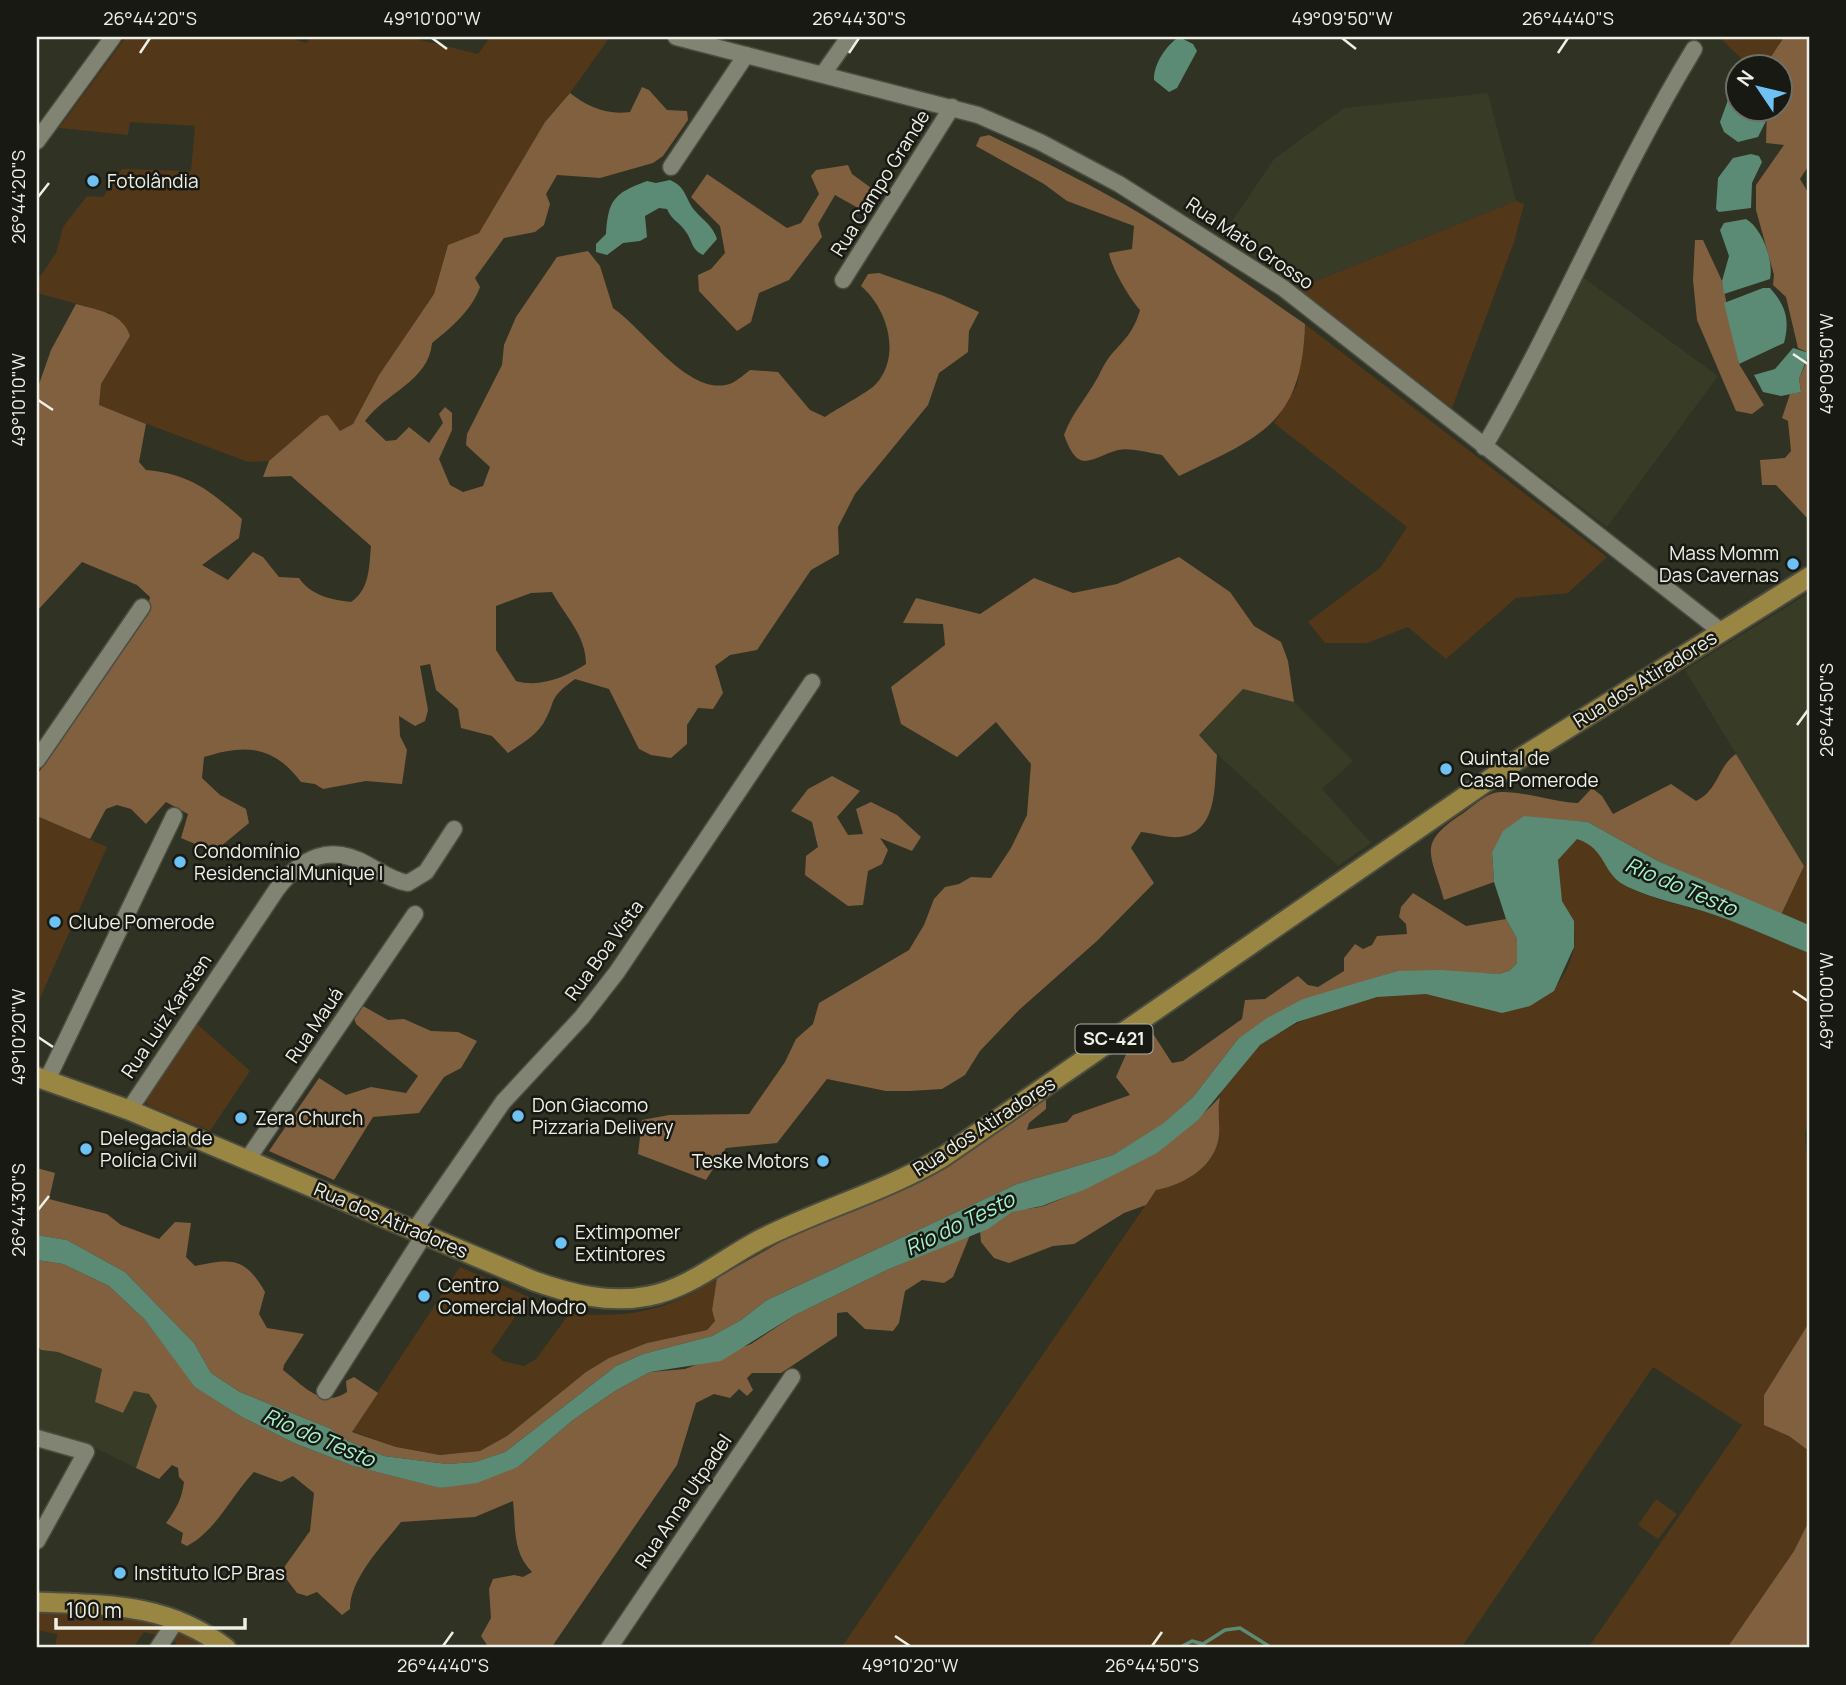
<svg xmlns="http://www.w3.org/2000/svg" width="1846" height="1685" font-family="Manrope,sans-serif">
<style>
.built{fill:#383b25}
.green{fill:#533719}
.forest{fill:#816040;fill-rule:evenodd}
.water{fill:#5b8b74}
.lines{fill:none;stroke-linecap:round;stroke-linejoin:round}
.stream{stroke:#5b8b74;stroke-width:3.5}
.minor-casing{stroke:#4b4d40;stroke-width:19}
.major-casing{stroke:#4b4d40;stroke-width:23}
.minor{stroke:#818472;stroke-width:16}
.major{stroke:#9a8643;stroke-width:19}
.ticks{fill:none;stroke:#eef0e6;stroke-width:2.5}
.poi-dot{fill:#6ec2f3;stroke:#181913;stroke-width:2.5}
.labels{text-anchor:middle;stroke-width:5;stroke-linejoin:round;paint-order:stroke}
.shield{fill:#181913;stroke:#aeb0a7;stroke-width:2}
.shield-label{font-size:18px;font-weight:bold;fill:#eef0e6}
.poi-label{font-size:19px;fill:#eef0e6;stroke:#181913;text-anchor:start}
.street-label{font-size:19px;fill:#eef0e6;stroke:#181913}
.water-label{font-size:21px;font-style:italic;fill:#a5f3cd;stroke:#181913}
.neatline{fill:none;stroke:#eef0e6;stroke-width:2.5}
.ticks-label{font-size:18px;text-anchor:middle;fill:#eef0e6}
</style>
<rect width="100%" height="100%" fill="#303223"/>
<g class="built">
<path d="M1488,93l28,108 -218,87 -76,-52 52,-77 70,-51z"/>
<path d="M1580,275l138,101 -111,151 -112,-86z"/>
<path d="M1809,593v270l-5,3 -119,-196z"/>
<path d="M1243,689l51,13 59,59 -31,28 49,54 -33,23 -140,-130z"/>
<path d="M37,1345l4,5 17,2 45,17 -8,33 28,11 11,-23 15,4 8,13 -21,61 -44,-22 -55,-16z"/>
</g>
<g class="green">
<path d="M126,37h161l19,6 6,-6h96l70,17 12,-17h120l-40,56 -25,29 -66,111 -31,12 -14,49 -55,81 -26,49 -13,7 -12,-16 -14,8 -45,38 -21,1 -149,-56 2,-22 29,-48 -20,-23 -73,-20v-12l19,-28 7,-26 24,-31 16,1 19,-28 69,2 4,-45 -65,-4 -2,13 -69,-7z"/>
<path d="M1719,37h65l-19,29h-16z"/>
<path d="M1516,201l8,3 -10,38 -62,166 -154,-120z"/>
<path d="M1305,324l302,233 -39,36 -52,5 -70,61 -38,-32 -41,16h-42l-17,-21 73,-55 26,-40 -133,-104 23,-38z"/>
<path d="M37,816l70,31 -70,158z"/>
<path d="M1577,838c32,12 22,31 48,47 22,14 62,21 88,29 33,11 64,27 96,39v164l-4,17 4,49v140l-45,72 25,41 20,15v70l-15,30 -67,97h-139l154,-223 -89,-58 -192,281h-620l315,-458c25,-4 63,-25 63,-56 0,-12 -4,-23 0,-36 7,-18 28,-43 43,-54 39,-29 116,-55 165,-50 24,2 85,19 105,10 23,-9 38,-34 42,-58 3,-22 -5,-26 -12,-44 -4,-12 -3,-30 -4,-42z"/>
<path d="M1809,863v62l-28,-9 23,-50z"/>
<path d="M196,1023l54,48 -40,60 -62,-26 -3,-5z"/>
<path d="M460,1267l69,30 -38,55 12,9 21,5 12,-7 33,-45c61,3 96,-1 148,-36l-5,32 3,11 -9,9 -59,13 -38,15 -23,14 -79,64 -27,15 -39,4 -45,-8 -44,-16z"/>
<path d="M1656,1499l21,15 -19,25 -20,-14z"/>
<path d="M37,1610c60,5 118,3 170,38h-28l-6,-9 -6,9h-19l8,-13 -12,-3 -11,16h-78l2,-14 -20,-4z"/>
</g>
<g class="forest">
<path d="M1784,37h25v128l-9,14 9,15v159l-11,-5 -12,-51 -13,-12 1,-10 -18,-65v-25l28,-40 -18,-2 1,-34 13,-1v-42h-15z"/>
<path d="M642,87l7,3 18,20 20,1 1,9 -25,36 -10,7 -53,15 -43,-3 -11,19 4,10 -6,21 -9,7 -31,6 -29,40 5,9c-9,24 -28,40 -48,56 -3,38 -47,50 -67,78l21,20 10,-1 13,-13 20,16 14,-20 -4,-9 6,-7 7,6v17l-13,29 11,26 13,7 20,-6 7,-19 -24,-22 1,-11 35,-69 2,-20 12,-28 41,-60 31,-6 12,15 13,42c31,21 78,92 119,75 6,-3 13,-9 18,-13l28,2 32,38 15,7c11,-8 44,-25 51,-33 26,-29 11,-76 -15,-98l7,-12 11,-1 65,23 35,16 -10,19 -1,21 -29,21 -11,32 -73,89 -17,33 1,27 -28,16 -54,80 -27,5 -15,11 8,27 -10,16 -15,-1 -11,17v19l-16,14 -20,-3 -12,-6 -30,-60 -34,-10c-29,21 -17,20 -32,45 -9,13 -22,20 -35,29l-16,-17 -31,-8 -3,-19 -22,-19 -6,-26 -10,2 8,44 -3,11 -10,5 -16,-10 1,20 7,14 -5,34 -36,-3 -43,8 -8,-5 -14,-2c-28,-37 -56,-38 -97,-25l-2,21 18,17 26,14 3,14 -35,29 -33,-14 7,-24 -22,-12 -20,22 -15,-15 -14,-4 -11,4 -16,30 -53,-23v-41l109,-160 4,-18 -13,-12 -55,-23 -45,49v-221l14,-40 25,-46c22,6 47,9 54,32l-29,48 -2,21 47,19 -7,38 7,8c44,4 65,21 96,49l-3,19 -37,27 26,15 25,-28 10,5 16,20 20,1c11,17 33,22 52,24 19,-13 18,-35 20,-56l-80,-70 -28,1 6,-16 52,-45 7,-1 12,16 13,-7 26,-49 55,-81 14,-49 31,-12 66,-111 25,-29c18,14 36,22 60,19zM552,592c13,24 34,43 34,72 -20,13 -46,24 -70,17l-20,-31v-44l35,-13z"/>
<path d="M989,135c58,28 115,56 170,90 50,31 98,66 146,99 -3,101 -46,113 -126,152l-17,-21c-12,-2 -32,-8 -44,-5 -30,9 -39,25 -54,-15 8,-23 27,-42 38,-66 11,-23 29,-27 38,-59 -10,-11 -29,-43 -31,-57l23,-4 2,-23 -67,-25 -23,-17 -68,-38 4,-9z"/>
<path d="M848,165l4,9 26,19 -11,20 -32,-18 -17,29 4,13 -33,43 -30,13 -8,29 -14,9 -38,-40 -1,-16 13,-6 14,-16 -5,-27 -29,-29 16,-23 80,54 14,-5 18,-29 -8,-18 5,-6z"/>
<path d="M1695,240h8l19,41 17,83 25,41 -12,9 -16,-3 -39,-91 -4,-40z"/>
<path d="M1809,356v164l-33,-35h-14l-2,-25 25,-2 6,-7 -3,-30 -6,-3 8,-24 11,-2 -2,-13z"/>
<path d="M1179,557l51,35 24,34 27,16 7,19 6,41 -51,-13 -44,46 18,20c-3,28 2,78 -38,82 -12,1 -26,-4 -38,-5l-10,16 23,35 -56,57 -79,70 -39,41 -15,24 -23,14 -33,2h-23l-59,-12 -50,64 -51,5 -20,32 -68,-26 4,-34 27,-5 80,-1 36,-52 11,-23 17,-15 6,-21 90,-53 15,-25 10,-26 11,-12 14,-3 12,-7 20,1 20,-30 16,-33 4,-51 -35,-42 -39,35 -56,-33 -10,-37 54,-42 -2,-21 -40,-1 13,-25 64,16 54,-36 39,15 44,-9z"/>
<path d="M1736,754l68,112 -23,49 -123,-54 -70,-39 -28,-2 -68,33 2,29 -50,18c-13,-47 -28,-56 18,-86 9,-6 21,-18 32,-21 20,-5 62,10 84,10l14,-15 10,8 11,18 58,-30 25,17c23,-11 21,-34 40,-47z"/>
<path d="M832,776l28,15 -23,26 11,18 15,-1 -7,-25 15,-7 26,13 24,22 -9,14 -32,-13 8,12 -6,14 -14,7 -5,34 -15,1 -43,-31 1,-19 12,-9 -6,-25 -21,-11 17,-22z"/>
<path d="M1413,893l53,33 40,-7 11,20v24l-8,8 -11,3 -101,-3 -29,9 -130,59 -45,58 -29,27 -51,31 -96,29 -250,116 -26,20 -29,16 -69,18 -27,12 -111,86 -30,10 -28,2 -63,-8 -36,-15 -19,-13 -89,-36 -29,-19 -17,-30 -69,-71 -58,-32 -30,-5v-67l18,5 -6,26 58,15 14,11 38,14 16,-17 16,1 -5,34 9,9c37,-8 50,-9 70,26l-6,22 8,14 37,6 -20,31 -1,5c21,16 39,39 64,22l-1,-11 8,-4 24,16 -26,39 44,15 44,8 40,-4 27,-15 79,-64 23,-14 38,-15 60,-13 8,-9 -3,-11 5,-32 65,-37 136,-60 128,-85v13l-17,14 -2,7 40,-8 6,-7 57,-20 -14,-18 15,-34 21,-11 20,31 11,-2 59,-42 3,-19 20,-1 33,-23 10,9 10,2 26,-16v-13l11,-14 8,5 9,-4 5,-9 30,-2 -1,-10 -7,-7 2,-10z"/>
<path d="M363,1006l25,14 16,-1 27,12 27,1 19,9 -16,27 -17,9 -25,36 -46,4 -39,63 -65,-29 50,-73 27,17 25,-8 35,6 12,-17 -62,-52 -2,-6z"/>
<path d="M1220,1097c-3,14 0,25 -1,38 -2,31 -37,51 -63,55l-10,15 -22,8 -50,31 -21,2 -44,17 -15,-5 -13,-16 -1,-11c13,-3 20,-14 32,-19 10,-4 22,-3 32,-6 66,-27 126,-56 176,-109z"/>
<path d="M970,1235l-17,42 -9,6 -22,-3 -17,11 -6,32 -6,8 -28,-2 -18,-17 -10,1v23l-56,37h-29l-5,5 6,12 -6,6 -8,-7 -9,9 -16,-4 -18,9 -19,62 -126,183h-62l-8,-12 10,-18 -2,-29 4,-10 21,-4 9,2 9,-5c-20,-20 -16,-44 -19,-71l-38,16 -74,5c-18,23 -51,56 -51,87l-8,6 -25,-23 -10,4 -10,-3 -13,-17 1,-10 25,-35 4,-38 -21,-17 -12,6 -27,-10c-23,24 -37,58 -67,74l-6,-3 2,-10 -17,-10c10,-14 16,-24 18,-41l-5,-5 -1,-9 -6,-3 -13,14 -23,-11 21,-62 -8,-12 -15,-3 -11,22 -28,-11 7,-33 -44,-17 -17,-2 -4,-5v-85l26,4 46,22 36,34 51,67 46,30 52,26 59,23 88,22 77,-21 55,-47 42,-29 35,-19 35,-3 66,-25 44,-29 94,-46z"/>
<path d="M1809,1323v128l-20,-15 -25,-11v-30z"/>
<path d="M1809,1521v127h-82l67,-97z"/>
</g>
<g class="water">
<path d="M1179,37l14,7 4,7 -20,37 -8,4 -15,-12c-1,-15 12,-35 25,-43z"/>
<path d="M1737,98l1,10 26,1 2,12 -8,16 -20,5 -14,-10 -4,-10 8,-22z"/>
<path d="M1751,154l8,2 3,6 -10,21 -1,25 -32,4 -3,-3 2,-31 15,-20z"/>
<path d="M670,180c17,7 15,20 26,32 9,10 16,13 21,27l-14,16c-12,-6 -10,-13 -17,-23 -6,-10 -14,-11 -19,-23l-8,-1 -14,8 2,21 -7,4 -17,2 -16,12 -11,-3v-8l10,-10c2,-35 9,-41 41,-53l9,2z"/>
<path d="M1746,219c16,9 28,42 24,60l-46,15 -2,-13 7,-25 -9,-26 4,-7z"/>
<path d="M1763,288h7c16,18 20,32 14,55l-45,21 -15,-61z"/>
<path d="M1793,348l16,5 -10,26 2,13 -20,4 -18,-4 -9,-17 21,-6z"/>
<path d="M1524,816l64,6 70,39 151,64v28c-31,-12 -62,-27 -94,-38 -28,-10 -60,-15 -87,-28 -27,-12 -20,-38 -51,-48l-19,21 4,41 12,20v26l-20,44 -24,15 -28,7 -76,-19 -49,3 -80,25 -37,23 -62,75 -41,33 -71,36 -44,17 -30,6 -24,17 -99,40 -94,46 -74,46 -71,11 -35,19 -42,29 -55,47 -41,16 -37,5 -87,-22 -59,-23 -52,-26 -47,-30 -50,-67 -36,-34 -46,-22 -26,-4v-25l30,5 58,32 69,71 17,30 29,19 89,36 19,13 36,15 63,8 28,-2 30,-10 111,-86 27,-12 69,-18 29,-16 26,-20 250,-116 96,-29 51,-32 29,-26 45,-58 29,-21 36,-19 94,-28 44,-1 57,4 11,-3 8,-8v-24l-11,-20 -12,-37 -2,-29 11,-22z"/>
</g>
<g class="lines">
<path class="stream" d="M1179,1648l13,-7 11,3 22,-14 15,-2 32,20"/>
<defs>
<g id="minor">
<path d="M676,37l302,78 62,27 79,42 164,104 439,344"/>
<path d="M823,74l26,-37"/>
<path d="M37,141l76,-104"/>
<path d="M671,167l75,-112"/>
<path d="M843,280l109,-173"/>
<path d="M1484,447c76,-130 132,-270 210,-398"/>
<path d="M37,760l105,-153"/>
<path d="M47,1080l127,-264"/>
<path d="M129,1110l148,-221c25,-32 53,-46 91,-24 13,7 25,16 40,18l18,-11 28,-43"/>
<path d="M247,1160l168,-246"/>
<path d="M414,1231l89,-129 79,-85 35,-45 195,-290"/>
<path d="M325,1391l99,-156"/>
<path d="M37,1438l49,14 -49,89"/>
<path d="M158,1648l19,-29"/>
<path d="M609,1648l183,-271"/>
</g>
<g id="major">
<path d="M37,1077l92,33 405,171c37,13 75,23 115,15 42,-8 76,-39 114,-58 58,-29 123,-47 180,-81l579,-400 287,-180"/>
<path d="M37,1602c71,3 129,1 189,46"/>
</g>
</defs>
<use href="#minor" class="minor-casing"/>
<use href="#major" class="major-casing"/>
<use href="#minor" class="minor"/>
<use href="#major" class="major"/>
</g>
<path class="ticks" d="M432,38l15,11M1342,38l14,11M140,53l10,-15M849,53l10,-15M1558,53l10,-15M38,197l11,-14M1793,354l15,10M38,400l15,10M1797,725l11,-15M1793,991l15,10M38,1037l15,10M38,1210l11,-14M895,1636l15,10M443,1646l10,-14M1152,1646l10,-14"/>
<g class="poi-dot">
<circle cx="93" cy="181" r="7"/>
<circle cx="1793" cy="564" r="7"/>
<circle cx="1446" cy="769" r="7"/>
<circle cx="180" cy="862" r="7"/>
<circle cx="55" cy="922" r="7"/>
<circle cx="518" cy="1116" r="7"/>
<circle cx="241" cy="1118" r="7"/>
<circle cx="86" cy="1149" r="7"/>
<circle cx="823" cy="1161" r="7"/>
<circle cx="561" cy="1243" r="7"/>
<circle cx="424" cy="1296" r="7"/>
<circle cx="120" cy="1573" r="7"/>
</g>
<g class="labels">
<rect class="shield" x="1075.5" y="1024.5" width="77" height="29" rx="5"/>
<g class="shield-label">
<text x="1114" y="1045">SC-421</text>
</g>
<g class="poi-label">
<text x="107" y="188">Fotolândia</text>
<text x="1779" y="560" text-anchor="end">Mass Momm<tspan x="1779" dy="22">Das Cavernas</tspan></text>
<text x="1460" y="765">Quintal de<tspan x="1460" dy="22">Casa Pomerode</tspan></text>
<text x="194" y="858">Condomínio<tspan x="194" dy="22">Residencial Munique I</tspan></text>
<text x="69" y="929">Clube Pomerode</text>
<text x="532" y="1112">Don Giacomo<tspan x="532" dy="22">Pizzaria Delivery</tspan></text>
<text x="255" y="1125">Zera Church</text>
<text x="100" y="1145">Delegacia de<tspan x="100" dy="22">Polícia Civil</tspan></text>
<text x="809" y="1168" text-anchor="end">Teske Motors</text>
<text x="575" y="1239">Extimpomer<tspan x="575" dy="22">Extintores</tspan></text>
<text x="438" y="1292">Centro<tspan x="438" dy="22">Comercial Modro</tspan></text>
<text x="134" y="1580">Instituto ICP Bras</text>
</g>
<g class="street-label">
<text transform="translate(880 183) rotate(-58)" y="7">Rua Campo Grande</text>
<text transform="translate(1250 243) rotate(34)" y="7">Rua Mato Grosso</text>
<text transform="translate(1645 679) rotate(-32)" y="7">Rua dos Atiradores</text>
<text transform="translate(604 950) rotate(-54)" y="7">Rua Boa Vista</text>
<text transform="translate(166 1016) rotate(-56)" y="7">Rua Luiz Karsten</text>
<text transform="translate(314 1025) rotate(-56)" y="7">Rua Mauá</text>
<text transform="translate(984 1126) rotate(-33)" y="7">Rua dos Atiradores</text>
<text transform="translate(391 1220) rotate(23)" y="7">Rua dos Atiradores</text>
<text transform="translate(683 1501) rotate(-56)" y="7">Rua Anna Utpadel</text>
</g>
<g class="water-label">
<text transform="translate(1681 887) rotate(23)" y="7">Rio do Testo</text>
<text transform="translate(960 1224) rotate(-26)" y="7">Rio do Testo</text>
<text transform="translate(319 1438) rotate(23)" y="7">Rio do Testo</text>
</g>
</g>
<rect width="1846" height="1685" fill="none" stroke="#181913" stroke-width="77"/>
<g transform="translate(1759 88) rotate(305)"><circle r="33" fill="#181913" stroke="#6e6f67" stroke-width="2"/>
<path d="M0-5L12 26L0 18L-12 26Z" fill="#6ec2f3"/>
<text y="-10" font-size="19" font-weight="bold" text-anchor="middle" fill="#eef0e6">N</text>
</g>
<path d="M56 1618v10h189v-10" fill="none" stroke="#eef0e6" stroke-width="3.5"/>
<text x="66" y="1618" font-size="21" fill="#eef0e6" stroke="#181913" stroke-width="5" paint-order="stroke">100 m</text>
<rect x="38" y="38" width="1770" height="1608" class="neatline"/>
<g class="ticks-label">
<text x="150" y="25">26°44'20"S</text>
<text x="432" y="25">49°10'00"W</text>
<text x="859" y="25">26°44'30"S</text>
<text x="1342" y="25">49°09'50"W</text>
<text x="1568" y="25">26°44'40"S</text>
<text transform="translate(19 197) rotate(-90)" y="6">26°44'20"S</text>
<text transform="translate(1827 364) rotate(-90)" y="6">49°09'50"W</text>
<text transform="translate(19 400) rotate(-90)" y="6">49°10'10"W</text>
<text transform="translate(1827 710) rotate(-90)" y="6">26°44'50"S</text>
<text transform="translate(1827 1001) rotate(-90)" y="6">49°10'00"W</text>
<text transform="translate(19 1037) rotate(-90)" y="6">49°10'20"W</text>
<text transform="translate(19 1210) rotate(-90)" y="6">26°44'30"S</text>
<text x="443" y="1672">26°44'40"S</text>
<text x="910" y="1672">49°10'20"W</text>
<text x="1152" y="1672">26°44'50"S</text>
</g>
</svg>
